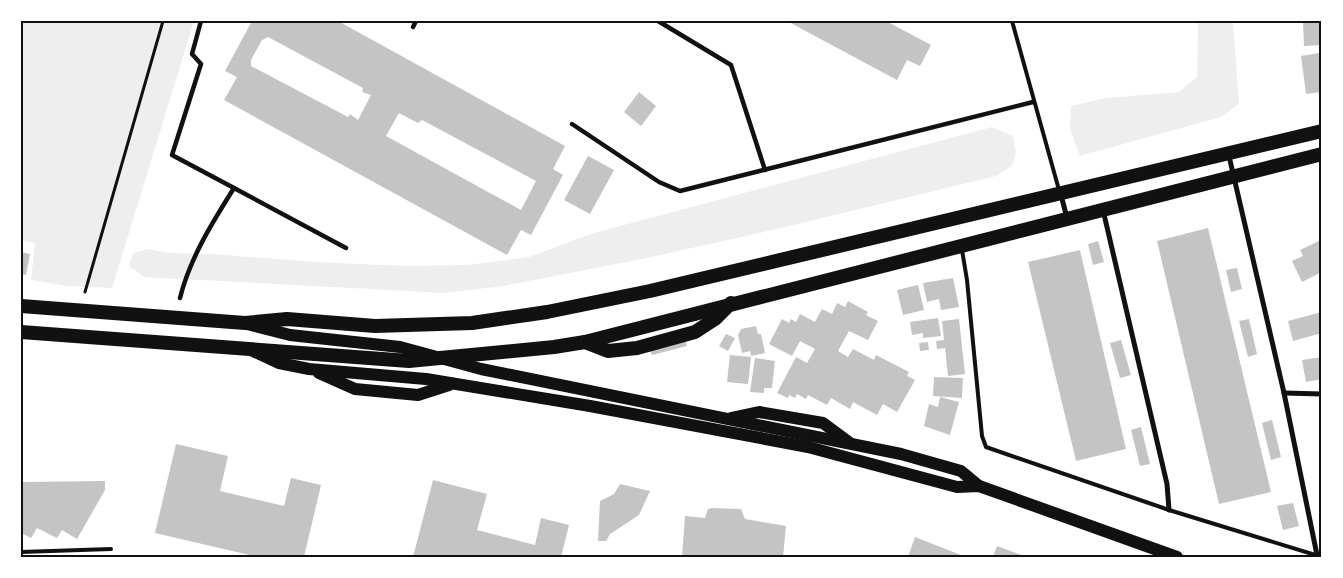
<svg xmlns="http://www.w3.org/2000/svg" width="1343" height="578" font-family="'PT Sans',sans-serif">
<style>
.green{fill:#eee}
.building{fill:#c4c4c4;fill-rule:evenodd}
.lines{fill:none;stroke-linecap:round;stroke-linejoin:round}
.path{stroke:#111;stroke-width:3}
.service{stroke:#111;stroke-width:4}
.pedestrian{stroke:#111;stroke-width:4.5}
.minor{stroke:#111;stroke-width:5}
.primary{stroke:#111;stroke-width:12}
.trunk{stroke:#111;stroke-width:14}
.neatline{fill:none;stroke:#111;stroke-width:2}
</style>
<rect width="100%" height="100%" fill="#fff"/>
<g class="green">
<path d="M21,21h173l-82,267 -46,-2 -35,-6 4,-37 -14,-3z"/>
<path d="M1198,21h35l6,83 -18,13 -141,39 -10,-27 1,-23 35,-8 73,-6 18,-15z"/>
<path d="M992,127l21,9 3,16 -4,14 -16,10 -219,53 -135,30 -139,27 -59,7 -300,-16 -15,-11 4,-13 15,-4 21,4 44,1 101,8 94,4 59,-1 62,-8 65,-24z"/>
</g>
<g class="building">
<path d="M252,21h86l227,125 -12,23 10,6 -32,60 -10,-5 -14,25 -283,-155 13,-23 -12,-6zM268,37l95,51 -1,4 9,3 -13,25 -8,-6 -2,3 -97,-51v-6l11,-20zM399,113l19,10 4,-3 114,61 -15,29 -135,-74z"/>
<path d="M787,21h99l45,24 -11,21 -13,-6 -10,20z"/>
<path d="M1303,21h19v24l-18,1z"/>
<path d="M1319,53l3,39 -16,2 -5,-38z"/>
<path d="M639,92l17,14 -15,20 -17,-14z"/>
<path d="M588,156l26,14 -24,44 -26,-14z"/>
<path d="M1208,228l63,264 -52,12 -62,-263z"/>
<path d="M1321,240l1,32 -20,10 -10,-21 11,-5 -3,-6z"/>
<path d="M1098,241l6,21 -11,3 -5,-21z"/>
<path d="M1080,250l46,199 -50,12 -48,-199z"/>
<path d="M21,252l9,2 -4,21 -5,-1z"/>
<path d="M1237,268l5,21 -11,3 -5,-22z"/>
<path d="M953,278l6,29 -18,3 -2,-11 -12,3 -4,-19z"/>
<path d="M918,285l6,25 -21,5 -6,-25z"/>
<path d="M848,301l20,11 -2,3 12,6 -10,19 -19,-9 -11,20 10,6 5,-8 21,11 2,-5 33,17 -2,4 8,4 -18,32 -14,-8 -6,11 -24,-13 -3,7 -19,-11 -4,7 -19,-10 -2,4 -9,-5 -2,4 -6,-3 -1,3 -11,-5 19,-36 11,6 8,-14 -15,-8 -8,15 -23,-12 13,-25 7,4 2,-4 5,3 4,-8 15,8 7,-13 10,5 5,-11 8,4z"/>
<path d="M1322,312v21l-29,8 -5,-20z"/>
<path d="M938,318l3,18 -18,2v-5l-11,2 -2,-13z"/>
<path d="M959,319l6,55 -17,2 -3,-28 -8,1 -1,-8 8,-1 -2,-19z"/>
<path d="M1249,319l8,35 -9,3 -9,-36z"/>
<path d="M756,326l2,8h3l4,19 -14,3 -1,-5 -8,2 -4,-18 3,-6z"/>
<path d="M726,334l9,4 -7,13 -9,-5z"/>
<path d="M685,338l2,8 -35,9 -3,-8z"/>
<path d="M1121,340l10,35 -11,3 -10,-35z"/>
<path d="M928,342l1,8 -9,1 -1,-8z"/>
<path d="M730,355l21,2 -3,27 -21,-2z"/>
<path d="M1322,357v22l-16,3 -4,-22z"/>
<path d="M755,358l20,3 -3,27h-8v5l-14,-1z"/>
<path d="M934,377l29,1 -1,20 -29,-2z"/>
<path d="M940,397l19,5 -9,33 -26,-9 5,-22 9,3z"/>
<path d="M1272,420l9,37 -10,3 -9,-37z"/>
<path d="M1141,427l9,37 -10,2 -9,-36z"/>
<path d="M176,444l52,12 -8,35 64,15 7,-28 30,7 -17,72h-46l-103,-24z"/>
<path d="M433,480l54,14 -10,36 58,15 6,-27 28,7 -8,32h-148z"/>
<path d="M105,481v9l-28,49 -15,-9 -5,8 -20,-10 -6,10 -10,-5v-51z"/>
<path d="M620,484l30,7 -11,24 -29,19 -4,7h-8l2,-40 14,-7z"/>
<path d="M1293,503l6,23 -16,4 -6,-24z"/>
<path d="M712,508l29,1 4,10 41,7 -3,31h-101l3,-41 20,2 3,-9z"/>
<path d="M915,537l51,20h-58z"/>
<path d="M997,546l30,11h-34z"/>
</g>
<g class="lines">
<path class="path" d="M85,292l78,-271"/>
<g class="service">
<path d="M1012,21l47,169"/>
<path d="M962,250l5,30 15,156 4,11 183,63 153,47"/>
<path d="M21,552l90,-3"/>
</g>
<g class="pedestrian">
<path d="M658,21l73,44 34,105"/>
<path d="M413,27l3,-6"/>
<path d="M572,124l87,58 21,9 353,-89"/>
<path d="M234,188l112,60"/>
<path d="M180,298c10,-40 32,-75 54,-110l-62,-33 29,-91 -9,-10 9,-33"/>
</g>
<g class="minor">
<path d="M1229,156l55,237 33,162"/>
<path d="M1061,195l6,23"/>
<path d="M1103,210l64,274 2,26"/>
<path d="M1284,393l38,1"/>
</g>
<g class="primary">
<path d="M247,324l43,11 110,12 81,22 420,85 60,17 18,15"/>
<path d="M251,350l28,13 30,6 117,10 164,27 218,41 149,40 22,-1 198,71"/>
<path d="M319,373l36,16 63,6 31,-10"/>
<path d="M731,418l28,-6 64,11 27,20"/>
</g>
<g class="trunk">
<path d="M21,306l224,17 42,-4 88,7 97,-3 75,-11 103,-21 672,-160"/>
<path d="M21,332l388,29 145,-14 31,-5 737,-188"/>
<path d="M585,342l23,9 29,-3 58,-16 20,-13 16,-16"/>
</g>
</g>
<rect width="1343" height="578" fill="none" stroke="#ffffff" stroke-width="45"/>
<rect x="22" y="22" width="1298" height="534" class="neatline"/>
</svg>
